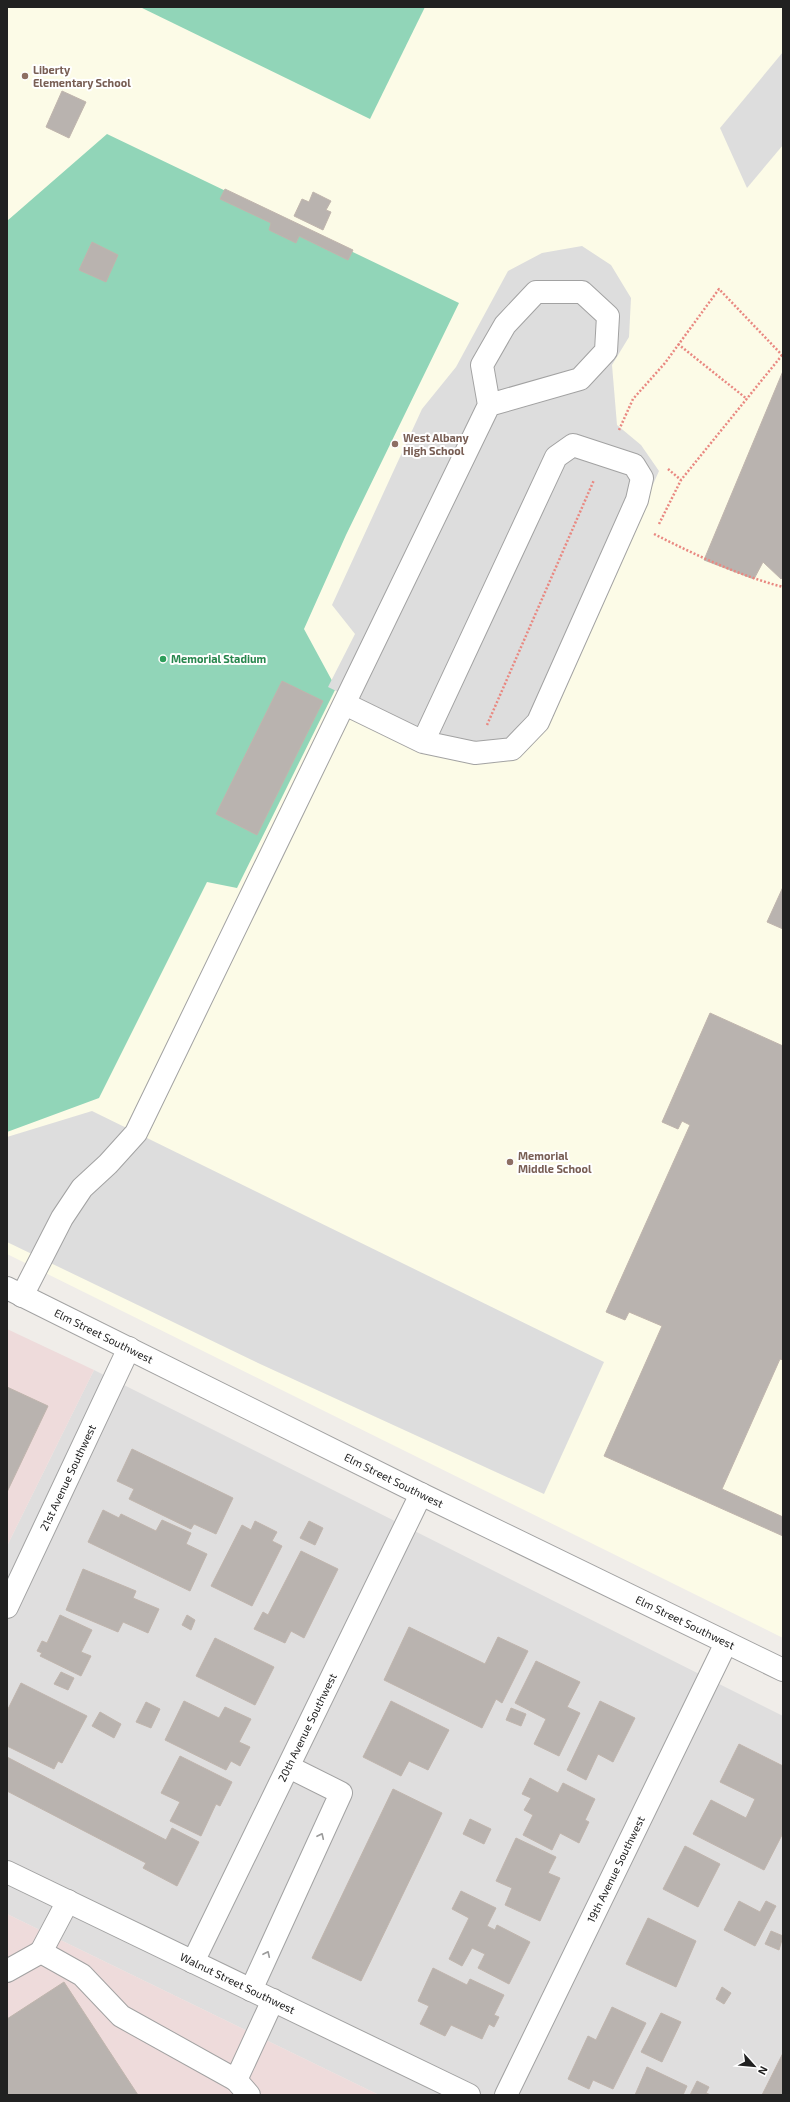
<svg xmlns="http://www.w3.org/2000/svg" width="790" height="2102" font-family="'Exo 2',sans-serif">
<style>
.residential{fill:#dfdede}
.commercial{fill:#eedbdb}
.education{fill:#fcfbe7}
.pitch{fill:#91d5b8}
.parking{fill:#ddd}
.building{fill:#b9b3af;stroke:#c0b5ad}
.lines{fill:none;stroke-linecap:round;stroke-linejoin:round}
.minor-casing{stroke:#a2a2a2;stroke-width:24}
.path{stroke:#e98881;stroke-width:2.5;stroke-dasharray:2 2;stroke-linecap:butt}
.minor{stroke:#fff;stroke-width:22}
.oneway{stroke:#9b9b9b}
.education-dot{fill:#8d6e63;stroke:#fff;stroke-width:1.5}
.leisure-dot{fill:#2e9e5b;stroke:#fff;stroke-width:1.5}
.labels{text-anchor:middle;stroke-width:4;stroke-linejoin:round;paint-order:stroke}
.education-label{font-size:11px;font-weight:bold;fill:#785e54;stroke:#fff;text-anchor:start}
.leisure-label{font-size:11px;font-weight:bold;fill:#27864d;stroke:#fff;text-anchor:start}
.street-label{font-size:11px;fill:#212121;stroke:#fff}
</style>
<rect width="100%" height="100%" fill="#f0ede9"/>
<path class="residential" d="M94,1370l689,346v379h-404l-372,-181v-368z"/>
<g class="commercial">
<path d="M7,1329l87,41 -87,176z"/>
<path d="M7,1914l372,181h-372z"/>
</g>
<path class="education" d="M7,7h776v1631l-776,-384z"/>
<g class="pitch">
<path d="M140,7h285l-55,112z"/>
<path d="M107,134l352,169 -113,232 -42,94 32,59 -99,200 -30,-6 -108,216 -92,34v-911z"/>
</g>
<g class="parking">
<path d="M783,52v93l-36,43 -27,-60z"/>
<path d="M582,246l29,19 20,33 -2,39 -17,28 5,60 24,20 18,26 -115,258 -25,20 -61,1 -130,-63 27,-53 -23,-29 90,-196 34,-42 52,-96 34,-18z"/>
<path d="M92,1111l512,251 -60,132 -286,-131 -251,-121v-105z"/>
</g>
<g class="building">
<path d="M62,91l24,11 -17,36 -23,-11z"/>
<path d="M225,189l128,61 -5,10 -49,-24 -3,7 -27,-13 2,-7 -51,-24z"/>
<path d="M313,192l18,9 -5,9 5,2 -8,18 -29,-14 8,-17 7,3z"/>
<path d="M92,242l26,13 -12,27 -27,-12z"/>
<path d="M783,371v206l-2,2 -18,-17 -9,17 -50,-19z"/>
<path d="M282,681l41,20 -66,134 -41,-21z"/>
<path d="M783,887v42l-16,-7z"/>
<path d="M710,1013l73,33v314l-3,-1 -58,130 61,28v19l-179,-80 58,-130 -33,-14 -4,8 -19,-8 84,-187 -8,-4 -4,8 -16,-7z"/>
<path d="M7,1387l41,19 -41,86z"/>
<path d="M132,1449l101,49 -17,36 -22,-10 -3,5 -62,-30 5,-10 -17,-8z"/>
<path d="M103,1510l16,8 2,-4 35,17 6,-11 29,13 -5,11 21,10 -17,37 -102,-49z"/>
<path d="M255,1521l22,11 -5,9 10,5 -30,60 -41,-20 31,-61 9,5z"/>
<path d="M309,1521l14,7 -8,17 -15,-7z"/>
<path d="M301,1551l37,18 -34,69 -13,-7 -6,12 -31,-14 9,-17 5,3z"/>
<path d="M83,1569l53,22 -3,7 26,11 -11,24 -25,-11 -5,10 -52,-22z"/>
<path d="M60,1615l32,15 -11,22 10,4 -10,20 -41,-20 2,-3 -5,-2 5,-10 5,2z"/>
<path d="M187,1615l8,5 -4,10 -9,-5z"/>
<path d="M409,1627l76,37 13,-27 30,14 -26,52 -6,-4 -14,29 -98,-48z"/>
<path d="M215,1638l59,29 -19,38 -59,-29z"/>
<path d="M536,1661l44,21 -13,25 13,6 -21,43 -25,-12 12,-25 -31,-16z"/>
<path d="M61,1672l13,6 -6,12 -14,-6z"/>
<path d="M21,1683l66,33 -25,47 -4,-2 -4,8 -47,-23v-35z"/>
<path d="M184,1701l35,17 6,-11 26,12 -12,23 11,5 -10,19 -9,-5 -5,9 -61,-30z"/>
<path d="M391,1701l58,29 -21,40 -19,-9 -8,15 -38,-19z"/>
<path d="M600,1701l35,17 -22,44 -15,-8 -12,26 -19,-10z"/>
<path d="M146,1702l14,7 -9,19 -15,-6z"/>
<path d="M511,1708l15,6 -5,12 -15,-6z"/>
<path d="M100,1712l21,12 -7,14 -22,-12z"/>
<path d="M739,1744l44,22v67l-19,37 -71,-36 18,-34 35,18 9,-19 -35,-17z"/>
<path d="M180,1756l52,26 -12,24 -4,-2 -15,32 -31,-15 10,-19 -19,-9z"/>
<path d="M7,1757l159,83 6,-12 27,14 -22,44 -34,-18 3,-5 -139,-72z"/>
<path d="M530,1778l28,15 5,-10 32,16 -10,21 4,2 -10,21 -19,-10 -8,17 -29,-15 10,-20 -9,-5 7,-12 -9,-4z"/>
<path d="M393,1789l49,24 -81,168 -49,-23z"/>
<path d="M470,1819l21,10 -7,15 -21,-10z"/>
<path d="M516,1838l40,19 -8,16 12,5 -20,43 -35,-16 7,-17 -16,-7z"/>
<path d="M685,1846l35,18 -22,43 -35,-18z"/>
<path d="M461,1891l35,17 -9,18 8,4 2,-5 33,17 -21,42 -31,-16 7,-14 -13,-6 -10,18 -13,-7 20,-41 -17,-9z"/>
<path d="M739,1901l21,11 6,-11 10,5 -21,40 -31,-16z"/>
<path d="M648,1918l48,23 -20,46 -50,-23z"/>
<path d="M771,1931l12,5 -4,14 -14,-6z"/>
<path d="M433,1968l34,17 3,-6 34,16 -10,20 5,2 -5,10 -5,-3 -7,15 -31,-14 -6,11 -25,-12 9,-18 -11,-5z"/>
<path d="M64,1982l74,113h-131v-76z"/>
<path d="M722,1987l9,6 -7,11 -8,-5z"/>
<path d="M612,2007l34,16 -33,66 -20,-9 -4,9 -21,-10 20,-43 8,4z"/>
<path d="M661,2013l20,9 -19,40 -21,-10z"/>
<path d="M783,2053v42h-21z"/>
<path d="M647,2067l40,19 -4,9h-48z"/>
<path d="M697,2081l12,6 -3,6 5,2h-21z"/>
</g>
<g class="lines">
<defs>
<g id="minor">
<path d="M345,704l78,38 52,11 37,-4 26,-27 99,-222 5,-22 -8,-13 -61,-20 -17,12 -133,285"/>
<path id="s1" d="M7,1288l414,206 362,176"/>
<path d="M22,1296l40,-78 20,-30 26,-24 28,-31 353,-728 91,-26 26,-28 2,-35 -26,-24h-46l-31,33 -23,40 7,40"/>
<path id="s2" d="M7,1607l122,-259"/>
<path id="s3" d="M7,1872l462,223"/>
<path d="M41,1952l27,-51"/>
<path id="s4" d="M193,1962l228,-468"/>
<path d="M7,1971l34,-19 41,23 39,41 115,64"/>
<path d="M251,1990l90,-197 -52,-26"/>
<path d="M249,2095l-13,-15 37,-80"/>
<path id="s5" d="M506,2095l220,-452"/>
</g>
</defs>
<use href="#minor" class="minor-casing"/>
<g class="path">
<path d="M678,344l69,55"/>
<path d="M619,430l14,-31 32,-36 54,-74 63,66"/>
<path d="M668,469l13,11"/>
<path d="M659,524l22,-44 102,-126"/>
<path d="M654,534c42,21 83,41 129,53"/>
<path d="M487,725l107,-245"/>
</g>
<use href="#minor" class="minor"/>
</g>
<defs><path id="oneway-chevron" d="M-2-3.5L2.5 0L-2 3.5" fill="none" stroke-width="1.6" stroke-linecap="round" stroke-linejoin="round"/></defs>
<g class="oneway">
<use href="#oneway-chevron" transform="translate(321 1836) rotate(-65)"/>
<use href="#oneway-chevron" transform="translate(267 1954) rotate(-65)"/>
</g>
<g class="education-dot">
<circle cx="25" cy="76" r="4"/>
<circle cx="395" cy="444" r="4"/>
<circle cx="510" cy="1162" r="4"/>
</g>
<circle class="leisure-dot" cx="163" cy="659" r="4"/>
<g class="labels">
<g class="education-label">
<text x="33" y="74">Liberty<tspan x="33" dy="13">Elementary School</tspan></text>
<text x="403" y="442">West Albany<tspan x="403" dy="13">High School</tspan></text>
<text x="518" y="1160">Memorial<tspan x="518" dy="13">Middle School</tspan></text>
</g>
<g class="leisure-label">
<text x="171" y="663">Memorial Stadium</text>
</g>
<g class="street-label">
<text dy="4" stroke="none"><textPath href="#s1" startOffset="108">Elm Street Southwest</textPath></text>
<text dy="4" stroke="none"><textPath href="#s2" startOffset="143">21st Avenue Southwest</textPath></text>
<text dy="4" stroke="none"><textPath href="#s1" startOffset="432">Elm Street Southwest</textPath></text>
<text dy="4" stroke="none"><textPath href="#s1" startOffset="756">Elm Street Southwest</textPath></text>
<text dy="4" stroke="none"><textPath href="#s4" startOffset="261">20th Avenue Southwest</textPath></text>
<text dy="4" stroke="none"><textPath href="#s5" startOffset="251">19th Avenue Southwest</textPath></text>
<text dy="4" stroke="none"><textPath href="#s3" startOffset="256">Walnut Street Southwest</textPath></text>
</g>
</g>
<rect width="790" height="2102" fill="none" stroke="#212121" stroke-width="16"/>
<g transform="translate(754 2066) rotate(117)" stroke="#ffffff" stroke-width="3" paint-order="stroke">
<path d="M0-3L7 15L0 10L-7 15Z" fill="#212121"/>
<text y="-6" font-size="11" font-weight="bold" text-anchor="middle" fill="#212121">N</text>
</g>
</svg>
